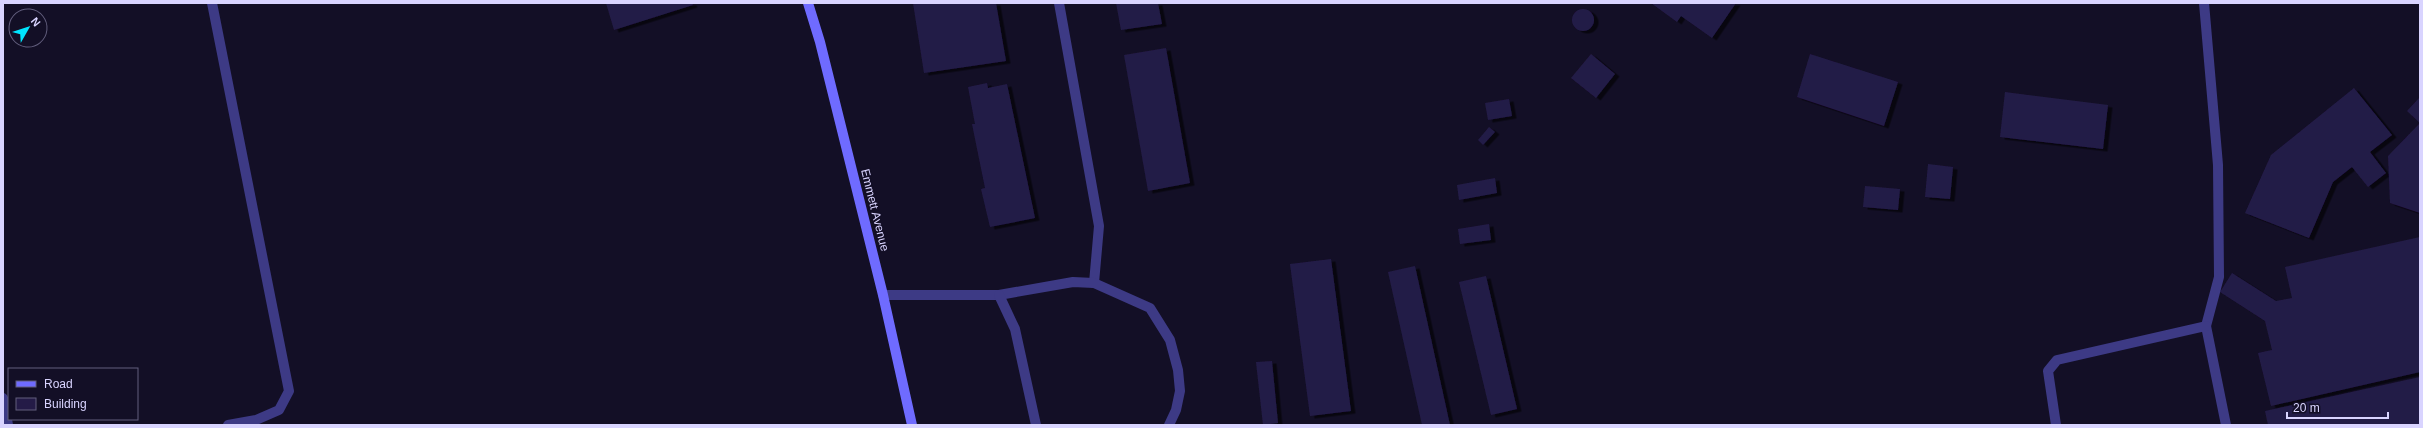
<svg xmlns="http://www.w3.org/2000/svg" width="2423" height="428" font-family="Arial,sans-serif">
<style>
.building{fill:#241b47;filter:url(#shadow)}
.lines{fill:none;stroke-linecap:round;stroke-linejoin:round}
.lane{stroke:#3d3a85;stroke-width:10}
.secondary{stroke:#6f6bff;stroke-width:10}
.labels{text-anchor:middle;stroke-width:3;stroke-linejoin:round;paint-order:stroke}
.street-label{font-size:12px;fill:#d9d4ff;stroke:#130f26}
</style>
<defs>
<filter id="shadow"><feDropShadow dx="4.5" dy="2.5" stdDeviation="0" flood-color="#0009"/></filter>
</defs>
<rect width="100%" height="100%" fill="#130f26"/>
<g class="building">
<path d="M606,3h86l1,2 -79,25z"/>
<path d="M913,3h83l10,58 -82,12z"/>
<path d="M1116,3h42l4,21 -41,6z"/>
<path d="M1651,3h85l-24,35 -31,-22 -4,6z"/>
<circle cx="1583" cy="20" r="11"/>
<path d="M1166,48l24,135 -42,8 -24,-136z"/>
<path d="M1591,54l24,20 -19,24 -25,-20z"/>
<path d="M1810,54l88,28 -14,44 -87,-29z"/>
<path d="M987,83l1,5 19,-4 28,134 -45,9 -9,-38 4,-1 -13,-64h3l-7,-37z"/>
<path d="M2354,88l38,47 -22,17 16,21 -18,14 -16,-20 -19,15 -24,56 -64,-25 26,-58z"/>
<path d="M2005,92l103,13 -5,44 -103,-12z"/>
<path d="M2420,97v116l-30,-10 -2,-47 32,-33 -13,-12z"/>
<path d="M1509,99l3,17 -24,4 -3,-17z"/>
<path d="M1489,127l6,5 -12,13 -5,-5z"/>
<path d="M1928,164l25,3 -3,32 -25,-2z"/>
<path d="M1495,178l2,15 -38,7 -2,-15z"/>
<path d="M1865,186l35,3 -2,21 -35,-3z"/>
<path d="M1489,224l2,16 -31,4 -2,-15z"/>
<path d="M2420,237v135l-149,34 -13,-53 14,-3 -7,-29 -45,-29 12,-19 44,28 16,-3 -7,-31z"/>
<path d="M1331,259l20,152 -41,5 -20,-152z"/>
<path d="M1415,266l35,159h-28l-34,-153z"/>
<path d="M1486,276l31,133 -26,6 -32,-133z"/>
<path d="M1272,361l6,62 -15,2 -7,-63z"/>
<path d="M2420,377v48h-152l-3,-14z"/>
</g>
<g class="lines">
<g class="lane">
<path d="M212,3l77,388 -10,19 -23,10 -28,5"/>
<path d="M1059,3l40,223 -5,57"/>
<path d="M2204,3l14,162 1,112 -13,49 20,99"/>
<path d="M883,295h116l74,-13 21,1 56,25 20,32 8,30 2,21 -4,19 -7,15"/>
<path d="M999,295l16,34 21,96"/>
<path d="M3,398l5,27"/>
<path d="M2056,425l-8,-54 9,-11 149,-34"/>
</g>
<path class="secondary" d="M808,3l12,39 63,253 29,130"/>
</g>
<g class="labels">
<g class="street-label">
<text transform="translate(875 210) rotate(76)" y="4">Emmett Avenue</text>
</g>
</g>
<rect width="2423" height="428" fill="none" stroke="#d9d4ff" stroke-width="8"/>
<rect x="8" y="368" width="130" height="52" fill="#130f26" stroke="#625e7d"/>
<rect x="16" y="381" width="20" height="6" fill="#6f6bff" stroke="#625e7d"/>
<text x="44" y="388" font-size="12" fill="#d9d4ff">Road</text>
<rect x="16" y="398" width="20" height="12" fill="#241b47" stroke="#625e7d"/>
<text x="44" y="408" font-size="12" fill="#d9d4ff">Building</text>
<g transform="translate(28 28) rotate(51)"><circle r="19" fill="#130f26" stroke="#625e7d"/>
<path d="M0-3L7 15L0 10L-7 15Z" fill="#00e5ff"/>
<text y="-6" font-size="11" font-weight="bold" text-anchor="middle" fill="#d9d4ff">N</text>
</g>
<path d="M2287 412v6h101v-6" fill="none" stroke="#d9d4ff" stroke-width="2"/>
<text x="2293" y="412" font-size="12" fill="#d9d4ff" stroke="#130f26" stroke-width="3" paint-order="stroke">20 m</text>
</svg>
